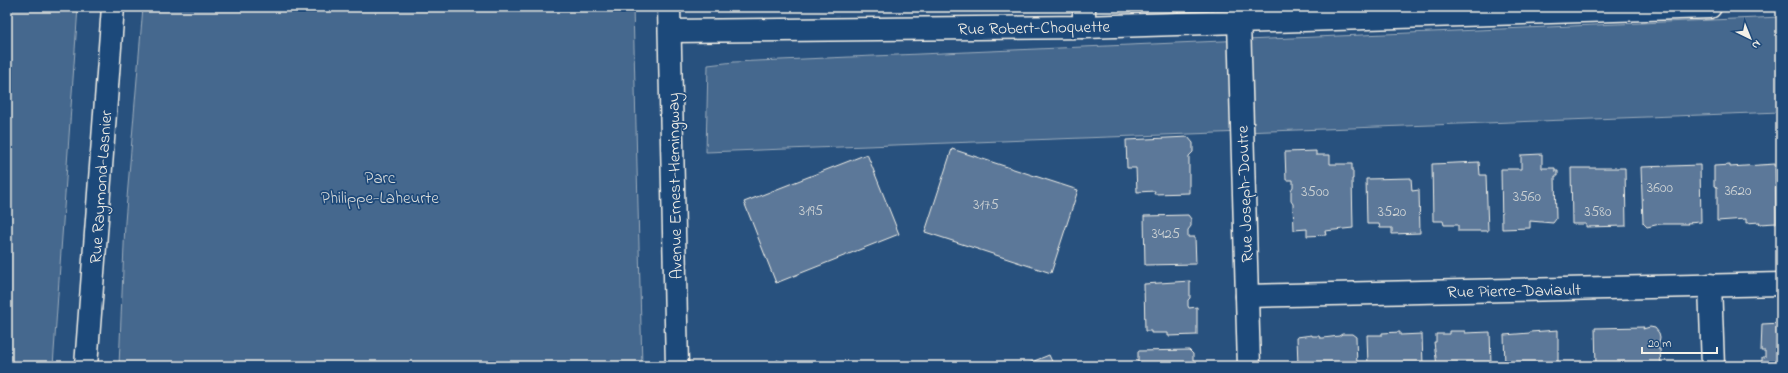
<svg xmlns="http://www.w3.org/2000/svg" width="1788" height="373" font-family="'Indie Flower',sans-serif">
<style>
.green{fill:#45688e;stroke:#9cacbb}
.building{fill:#5b7899;stroke:#f4f1e8}
.lines{fill:none;stroke-linecap:round;stroke-linejoin:round}
.street-casing{stroke:#f4f1e8;stroke-width:25}
.street{stroke:#1f4a7a;stroke-width:22}
.labels{text-anchor:middle;stroke-width:3.5;stroke-linejoin:round;paint-order:stroke}
.number-label{font-size:15px;fill:#ced3d4}
.street-label{font-size:17px;fill:#f4f1e8;stroke:#1f4a7a}
.park-label{font-size:17px;fill:#dadcda;stroke:#1f4a7a}
</style>
<rect width="100%" height="100%" fill="#28517e"/>
<filter id="ink" filterUnits="userSpaceOnUse"><feTurbulence type="fractalNoise" baseFrequency=".025" numOctaves="2"/><feDisplacementMap in="SourceGraphic" scale="8" xChannelSelector="R" yChannelSelector="G"/><feConvolveMatrix kernelMatrix="1 2 1 2 8 2 1 2 1" color-interpolation-filters="sRGB"/></filter>
<g filter="url(#ink)">
<g class="green">
<path d="M7,7h71l-25,359h-46z"/>
<path d="M143,7h490l9,359h-523l6,-144z"/>
<path d="M1781,17v95l-1075,40 2,-87 26,-3z"/>
</g>
<g class="building">
<path d="M1188,137l5,6v9l-4,4v37l-35,1 1,-3 -18,1 -1,-24h-9l-1,-28z"/>
<path d="M952,149l126,41 -27,83 -126,-41z"/>
<path d="M1316,151v4h14v9h22v7h1v8h-1l1,49 -28,3 1,4 -19,1v-7l-13,1 -1,-26 -2,-3v-11l2,-3v-7h-7l-1,-28z"/>
<path d="M867,154l32,80 -123,49 -32,-81z"/>
<path d="M1542,154v14h13v3h3v5h-3l1,43 -3,4 -23,-2v7l-28,1 -1,-60h20v-14z"/>
<path d="M1479,162l1,13h6l2,56h-30v-6h-14l-1,-4h-10l-1,-57z"/>
<path d="M1775,164l1,59 -17,1 1,-2 -14,1v-4l-29,2v-34l-3,-1v-20l16,-1v2z"/>
<path d="M1700,165l1,57 -14,1 1,1h-28l-13,3 -4,-4 -2,-56z"/>
<path d="M1571,168h54l1,58 -40,1v-3h-14z"/>
<path d="M1411,178l1,13 7,-1 1,43 -28,1v-6h-12l-1,-4h-12l-1,-45z"/>
<path d="M1188,215l3,4v7l-3,4v7h7l1,27 -51,1 -1,-49z"/>
<path d="M1190,281v17l-2,2v6l1,2 8,-1v28l-29,1v-3h-17v-2h-6l-1,-47z"/>
<path d="M1781,323v43h-19v-9h3v-6h-4l1,-27z"/>
<path d="M1644,327l-1,2 7,-2 5,1 4,5 1,4 -2,12h2l1,17h-65l-1,-38z"/>
<path d="M1558,330v36h-53l-1,-31 26,-2v-1z"/>
<path d="M1449,331h16v2l25,-1 1,31 -12,1v2h-42l-3,-24h2v-8h13z"/>
<path d="M1400,332v3l22,-1 1,32h-55l-1,-31h15v-2z"/>
<path d="M1342,334h10l4,3 1,29h-59l-1,-29 15,-2v1h7l1,2h3l16,-2z"/>
<path d="M1189,350l4,4v9l-2,2 2,1h-55v-15z"/>
<path d="M1049,355l5,11h-32z"/>
<path d="M777,360l17,6h-19z"/>
</g>
<g class="lines">
<defs>
<g id="street">
<path d="M669,7l8,359"/>
<path d="M1084,7v20"/>
<path d="M1239,22l10,344"/>
<path d="M670,31l414,-4 626,-20"/>
<path d="M1710,285l3,81"/>
<path d="M1247,296l534,-12"/>
<path d="M86,366l27,-359"/>
</g>
</defs>
<use href="#street" class="street-casing"/>
<use href="#street" class="street"/>
</g>
</g>
<g class="labels">
<g class="number-label">
<text x="1660" y="192">3600</text>
<text x="1738" y="195">3620</text>
<text x="1315" y="196">3500</text>
<text x="1527" y="201">3560</text>
<text x="986" y="209">3175</text>
<text x="811" y="215">3195</text>
<text x="1392" y="216">3520</text>
<text x="1598" y="216">3580</text>
<text x="1166" y="238">3425</text>
</g>
<g class="street-label">
<text transform="translate(1034 27) rotate(-1)" y="6">Rue Robert-Choquette</text>
<text transform="translate(674 186) rotate(-91)" y="6">Avenue Ernest-Hemingway</text>
<text transform="translate(100 187) rotate(-86)" y="6">Rue Raymond-Lasnier</text>
<text transform="translate(1244 194) rotate(-92)" y="6">Rue Joseph-Doutre</text>
<text transform="translate(1514 290) rotate(-1)" y="6">Rue Pierre-Daviault</text>
</g>
<g class="park-label">
<text x="380" y="183">Parc<tspan x="380" dy="20">Philippe-Laheurte</tspan></text>
</g>
</g>
<rect width="1788" height="373" fill="none" stroke="#1f4a7a" stroke-width="24"/>
<rect x="12" y="12" width="1764" height="349" fill="none" stroke="#f4f1e8" stroke-width="1.5" filter="url(#ink)"/>
<g transform="translate(1750 38) rotate(137)" stroke="#1f4a7a" stroke-width="3" paint-order="stroke">
<path d="M0-3L7 15L0 10L-7 15Z" fill="#f4f1e8"/>
<text y="-6" font-size="11" font-weight="bold" text-anchor="middle" fill="#f4f1e8">N</text>
</g>
<path d="M1642 347v6h75v-6" fill="none" stroke="#f4f1e8" stroke-width="2"/>
<text x="1648" y="347" font-size="12" fill="#f4f1e8" stroke="#1f4a7a" stroke-width="3" paint-order="stroke">20 m</text>
</svg>
